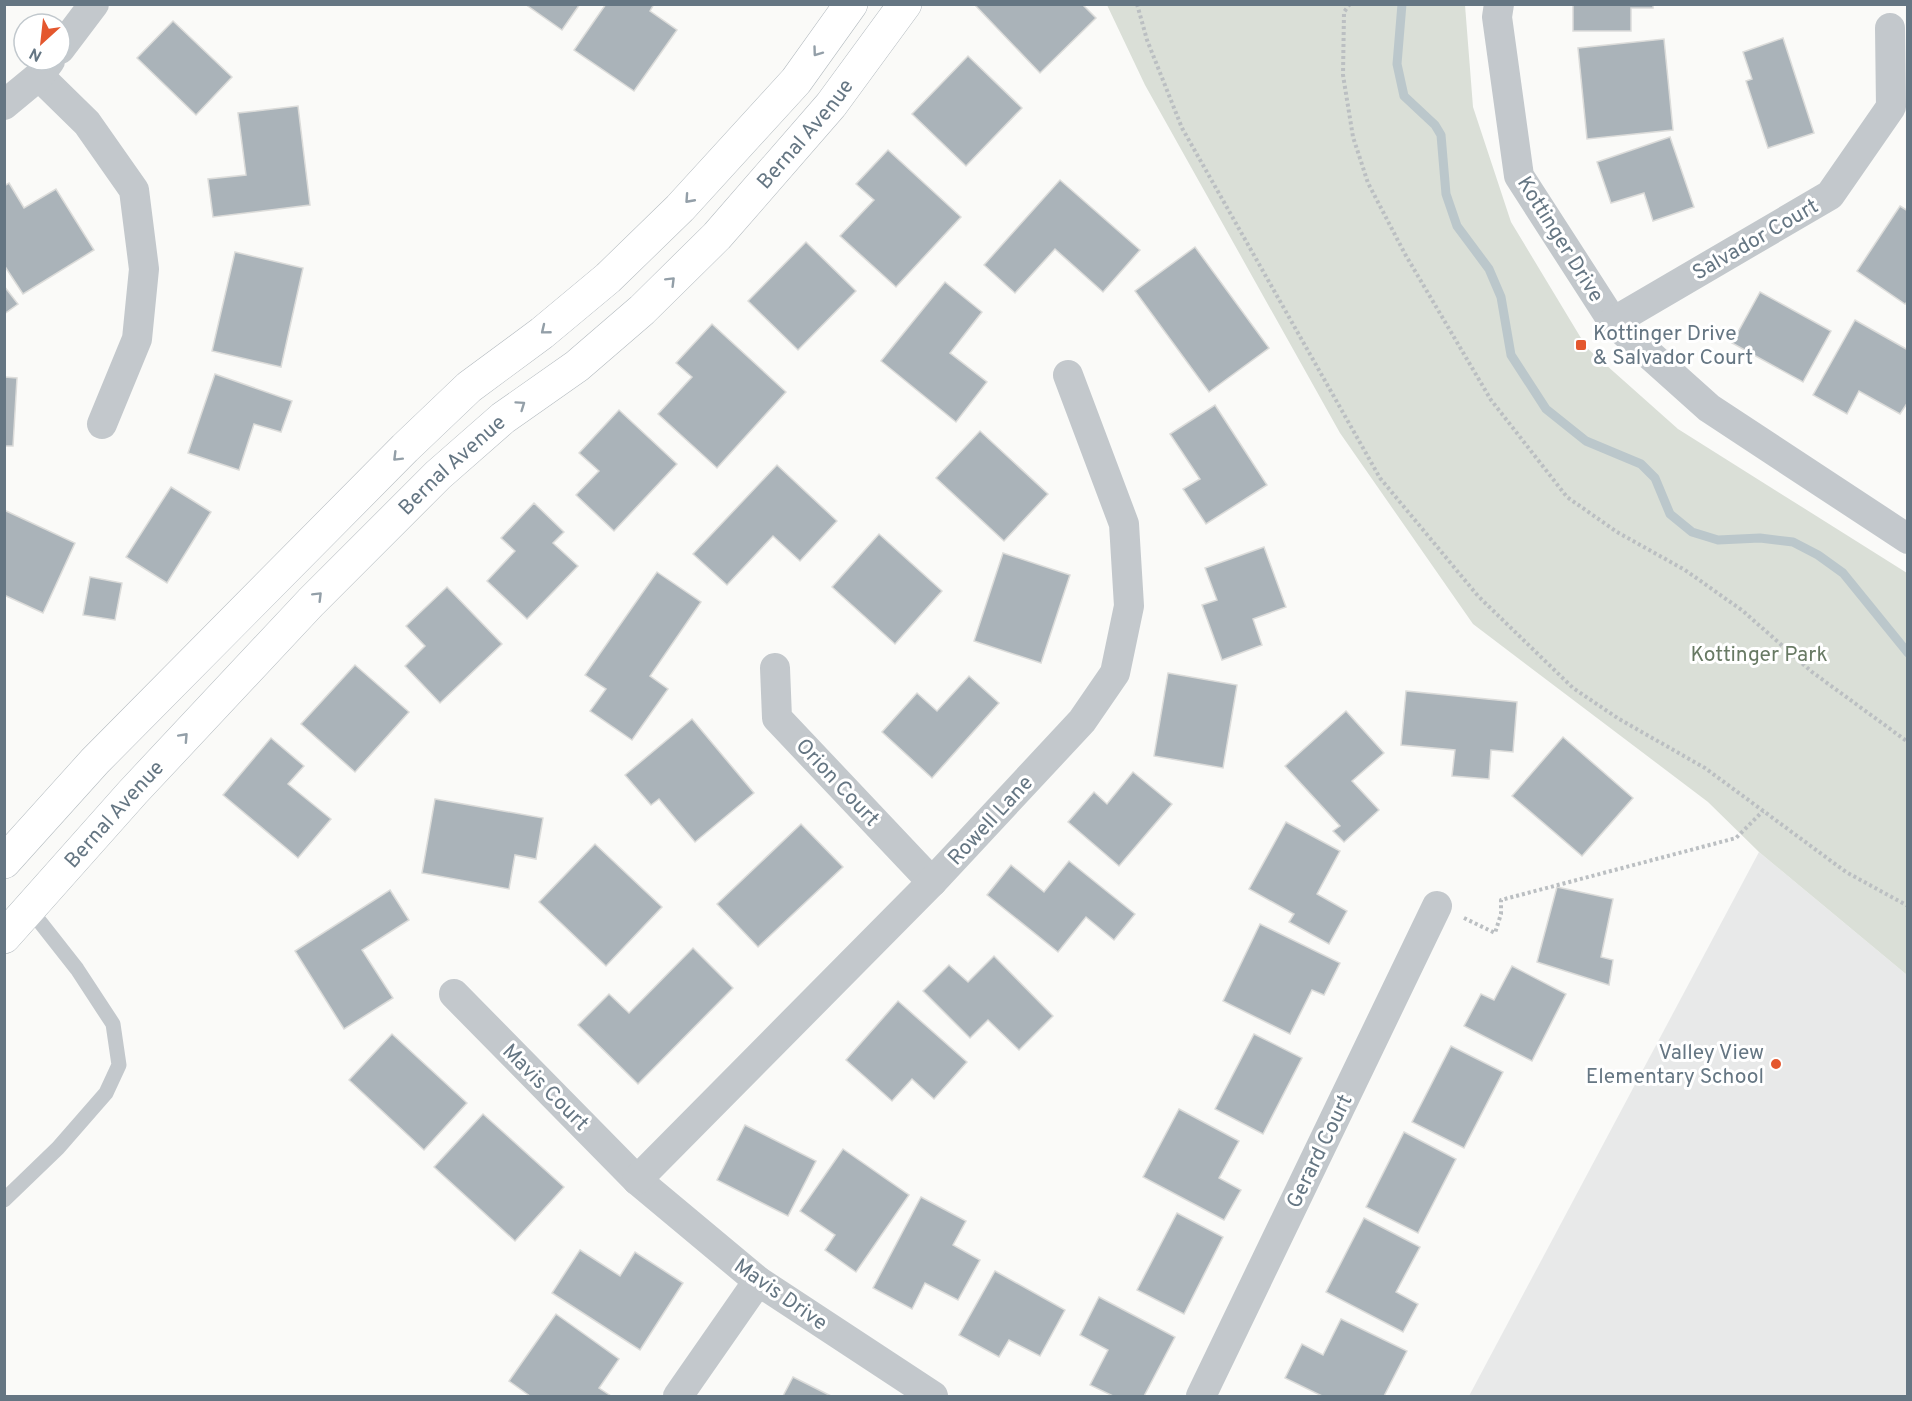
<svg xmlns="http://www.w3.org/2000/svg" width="1912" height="1401" font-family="Overpass,sans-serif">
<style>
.built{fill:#e8e9e9}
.green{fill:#dadfd7}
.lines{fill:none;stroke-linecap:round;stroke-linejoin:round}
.stream{stroke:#bbc7cb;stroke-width:9}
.building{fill:#aab3b9;stroke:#dcdcda;stroke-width:1.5}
.secondary-casing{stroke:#b3babf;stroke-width:34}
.path{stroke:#bbbfc2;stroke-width:4;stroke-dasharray:3 3;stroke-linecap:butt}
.service{stroke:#c3c8cc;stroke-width:15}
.minor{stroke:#c3c8cc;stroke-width:30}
.secondary{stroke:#fff;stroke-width:33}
.oneway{stroke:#939fa8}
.poi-dot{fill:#e4572e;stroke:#fff;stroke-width:2}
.labels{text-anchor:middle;stroke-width:6;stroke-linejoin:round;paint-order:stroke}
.street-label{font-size:21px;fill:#657683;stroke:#fff}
.poi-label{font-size:21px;fill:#657683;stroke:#fff;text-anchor:start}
.park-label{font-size:21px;fill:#687a64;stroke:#fff}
</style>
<rect width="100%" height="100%" fill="#fafaf8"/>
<path class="built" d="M1759,852l148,123v421h-438z"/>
<path class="green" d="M1107,5h358l8,102 38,115 76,126 91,81 229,144v402l-148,-123 -51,-50 -235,-178 -133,-191 -195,-348z"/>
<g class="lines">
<path class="stream" d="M1402,4l-5,60 7,32 31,29 6,10 5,59 11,32 32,43 12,28 10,58 35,54 40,32 55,23 14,14 15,36 22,18 26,8 42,-2 33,4 25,13 25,18 65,80"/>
</g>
<g class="building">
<path d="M525,4h55l-18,26z"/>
<path d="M606,4h48l-4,7 27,19 -43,61 -60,-41z"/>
<path d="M974,4h108l14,14 -56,55z"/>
<path d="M1573,4h80v4h-22v23h-58z"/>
<path d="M173,21l59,56 -36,38 -59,-57z"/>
<path d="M1783,38l31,95 -46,15 -22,-67 6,-2 -9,-27z"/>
<path d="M1664,39l9,91 -86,9 -9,-91z"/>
<path d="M968,56l54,52 -56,58 -54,-52z"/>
<path d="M298,106l12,99 -97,12 -5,-38 38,-4 -8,-62z"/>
<path d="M1670,137l24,70 -41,14 -9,-28 -33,10 -14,-41z"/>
<path d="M888,150l73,67 -65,70 -56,-51 34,-36 -18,-16z"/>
<path d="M1060,180l80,70 -37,42 -48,-43 -40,44 -31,-28z"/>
<path d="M9,183l15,25 32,-19 38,61 -71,44 -19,-29v-79z"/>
<path d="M1900,206l8,5v90l-3,3 -48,-33z"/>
<path d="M806,242l50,49 -58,59 -50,-49z"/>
<path d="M1195,247l74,101 -60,44 -74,-101z"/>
<path d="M235,252l68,16 -22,99 -69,-16z"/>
<path d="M945,282l37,30 -32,41 37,29 -31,40 -75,-61z"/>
<path d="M4,286l14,18 -14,10z"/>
<path d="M1760,292l71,39 -28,51 -71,-39z"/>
<path d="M1855,320l53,30v52l-8,12 -41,-23 -12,23 -34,-19z"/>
<path d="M712,324l74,68 -69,76 -59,-54 34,-37 -16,-14z"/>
<path d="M215,374l77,27 -11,31 -27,-8 -15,46 -51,-17z"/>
<path d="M4,377l13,1 -4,68h-9z"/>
<path d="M1215,405l52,80 -61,39 -23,-35 17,-10 -30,-45z"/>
<path d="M619,410l58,54 -63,67 -38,-36 23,-24 -20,-18z"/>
<path d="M980,431l68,63 -44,47 -68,-63z"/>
<path d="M777,465l60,56 -37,40 -27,-25 -46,49 -34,-31z"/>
<path d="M171,487l40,25 -44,71 -41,-26z"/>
<path d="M534,503l30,29 -11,11 25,23 -51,53 -40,-38 28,-30 -14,-13z"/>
<path d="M4,510l71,33 -32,70 -39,-18z"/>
<path d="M879,534l63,57 -47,53 -63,-57z"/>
<path d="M1264,547l22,60 -33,12 9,26 -40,15 -20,-55 15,-5 -12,-32z"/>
<path d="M1003,553l67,22 -29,88 -67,-22z"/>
<path d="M657,572l44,30 -51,74 18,13 -36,51 -42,-29 16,-22 -21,-14z"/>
<path d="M90,577l32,6 -7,37 -32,-5z"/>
<path d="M447,587l55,57 -62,59 -35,-37 20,-20 -19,-20z"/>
<path d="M355,665l54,47 -54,60 -54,-48z"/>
<path d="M1168,673l69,12 -14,83 -69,-12z"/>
<path d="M969,676l30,27 -67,75 -50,-46 35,-39 20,18z"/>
<path d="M1406,691l111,11 -4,50 -22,-2 -2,29 -37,-3 3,-26 -54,-5z"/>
<path d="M1346,711l38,42 -32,28 27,29 -35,32 -11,-11 7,-5 -55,-60z"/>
<path d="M692,719l62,74 -59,49 -36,-43 -8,6 -26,-30z"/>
<path d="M1563,737l70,61 -51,58 -70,-60z"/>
<path d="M271,738l33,28 -16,18 43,35 -33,39 -75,-63z"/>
<path d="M1133,772l39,32 -53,62 -51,-44 26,-30 13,12z"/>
<path d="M435,799l108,19 -7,41 -21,-4 -6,34 -87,-16z"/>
<path d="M1286,822l54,29 -23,43 30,17 -18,33 -40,-22 5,-8 -45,-25z"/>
<path d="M801,824l42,43 -85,80 -41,-43z"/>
<path d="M595,844l67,63 -56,59 -67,-64z"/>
<path d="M1069,861l66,53 -21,26 -28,-23 -28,35 -71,-57 24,-30 33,27z"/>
<path d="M1557,887l56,12 -12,58 12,3 -4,25 -72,-23z"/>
<path d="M390,890l19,30 -47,30 31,48 -49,31 -49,-78z"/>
<path d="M1260,924l80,39 -16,32 -12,-5 -22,44 -67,-33z"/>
<path d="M693,948l40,40 -95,96 -60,-59 31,-31 20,19z"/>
<path d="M994,956l59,60 -34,34 -31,-30 -18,18 -47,-47 26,-26 19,17z"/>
<path d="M1512,966l54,28 -34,67 -68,-35 17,-32 13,6z"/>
<path d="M898,1001l69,61 -33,37 -22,-20 -20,22 -46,-41z"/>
<path d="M392,1034l75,69 -43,47 -75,-70z"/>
<path d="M1254,1034l48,24 -39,76 -48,-25z"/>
<path d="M1451,1046l52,26 -39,76 -52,-26z"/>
<path d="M1179,1109l60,32 -20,37 22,12 -17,30 -81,-43z"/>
<path d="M483,1114l81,73 -49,54 -81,-74z"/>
<path d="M745,1125l71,36 -28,55 -71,-36z"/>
<path d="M1404,1132l52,27 -38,74 -52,-26z"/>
<path d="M843,1149l66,46 -53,77 -31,-22 10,-15 -35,-24z"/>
<path d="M921,1197l45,24 -13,24 27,15 -22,40 -33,-17 -13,26 -39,-21z"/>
<path d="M1177,1213l46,24 -39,77 -47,-24z"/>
<path d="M1364,1218l56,29 -24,45 22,12 -15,28 -77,-40z"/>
<path d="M580,1250l40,26 15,-24 48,31 -43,67 -88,-57z"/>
<path d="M995,1271l70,39 -25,46 -31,-16 -10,17 -40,-22z"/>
<path d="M1099,1297l76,40 -31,59h-31l-23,-11 18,-35 -28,-15z"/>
<path d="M556,1314l63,45 -20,29 12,8h-81l-21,-15z"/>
<path d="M1341,1319l66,32 -23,45h-62l-37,-18 17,-34 21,11z"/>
<path d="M793,1377l38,19h-48z"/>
</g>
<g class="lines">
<defs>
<g id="secondary">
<path d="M4,862l91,-101 310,-313 64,-61 73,-54 66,-55 72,-70 116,-127 55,-77"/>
<path id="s1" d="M4,937l129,-145 178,-190 127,-127 65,-57 74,-52 65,-56 75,-74 114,-131 74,-101"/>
</g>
</defs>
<use href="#secondary" class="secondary-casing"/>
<g class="path">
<path d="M1137,4l10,36 35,88 198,350 98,118 95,92 46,31 86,49 141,104 62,34"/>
<path d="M1350,4l-6,8 -1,63 10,62 15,46 37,71 86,146 76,97 50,35 68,38 58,41 69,61 96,70"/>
<path d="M1464,918l31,15 6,-19v-14l235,-62 27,-27"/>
</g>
<path class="service" d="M4,1200l54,-52 48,-55 13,-28 -6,-41 -36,-55 -48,-61"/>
<g class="minor">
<path d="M1499,4l-2,13 22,159 94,146 96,86 199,131"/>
<path d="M60,49l34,-45"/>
<path d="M39,76l48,47 47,67 10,79 -7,70 -35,85"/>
<path d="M4,105l35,-29 11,-15"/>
<path d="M1613,322l217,-127 61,-88 -1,-79"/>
<path d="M775,668l2,50 155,164"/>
<path d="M454,994l183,186 121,101 175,115"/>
<path d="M637,1180l295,-298 150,-161 33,-48 14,-67 -5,-82 -56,-149"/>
<path d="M678,1396l80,-115"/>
<path d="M1201,1396l236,-490"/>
</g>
<use href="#secondary" class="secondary"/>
</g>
<defs><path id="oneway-chevron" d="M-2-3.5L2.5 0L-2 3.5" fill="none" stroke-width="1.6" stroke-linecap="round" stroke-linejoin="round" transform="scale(1.5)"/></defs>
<g class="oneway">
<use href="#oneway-chevron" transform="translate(817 52) rotate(126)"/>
<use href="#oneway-chevron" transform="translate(689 199) rotate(132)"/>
<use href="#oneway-chevron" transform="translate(671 281) rotate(-45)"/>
<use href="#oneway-chevron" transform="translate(545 330) rotate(141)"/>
<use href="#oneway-chevron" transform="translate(521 405) rotate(-35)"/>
<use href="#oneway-chevron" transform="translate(397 457) rotate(135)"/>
<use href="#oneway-chevron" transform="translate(318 596) rotate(-45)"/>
<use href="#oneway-chevron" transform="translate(184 737) rotate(-47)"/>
</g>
<g class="poi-dot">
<rect x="1575" y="339" width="12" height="12" rx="3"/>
<circle cx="1776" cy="1064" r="6"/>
</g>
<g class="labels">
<g class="street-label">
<text dy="7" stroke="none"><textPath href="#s1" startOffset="1137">Bernal Avenue</textPath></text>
<text transform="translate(1561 239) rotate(58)" y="7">Kottinger Drive</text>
<text transform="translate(1755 239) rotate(-30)" y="7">Salvador Court</text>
<text dy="7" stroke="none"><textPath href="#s1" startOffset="651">Bernal Avenue</textPath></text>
<text transform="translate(838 782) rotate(47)" y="7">Orion Court</text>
<text dy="7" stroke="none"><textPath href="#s1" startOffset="165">Bernal Avenue</textPath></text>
<text transform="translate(990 820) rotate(-47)" y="7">Rowell Lane</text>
<text transform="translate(546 1087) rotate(45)" y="7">Mavis Court</text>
<text transform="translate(1319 1151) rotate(-64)" y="7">Gerard Court</text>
<text transform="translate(781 1294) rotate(35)" y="7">Mavis Drive</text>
</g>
<g class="poi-label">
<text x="1593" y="340">Kottinger Drive<tspan x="1593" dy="24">&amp; Salvador Court</tspan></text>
<text x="1764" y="1059" text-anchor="end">Valley View<tspan x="1764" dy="24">Elementary School</tspan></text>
</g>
<g class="park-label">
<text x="1759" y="661">Kottinger Park</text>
</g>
</g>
<rect width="1912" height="1401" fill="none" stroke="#657683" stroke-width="12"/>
<g transform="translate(42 42) rotate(207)"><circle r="28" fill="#ffffff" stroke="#c1c8cd" stroke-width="1.5"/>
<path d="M0-4.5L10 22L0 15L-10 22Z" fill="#e4572e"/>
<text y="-9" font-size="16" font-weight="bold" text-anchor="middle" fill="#657683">N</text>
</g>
</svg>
